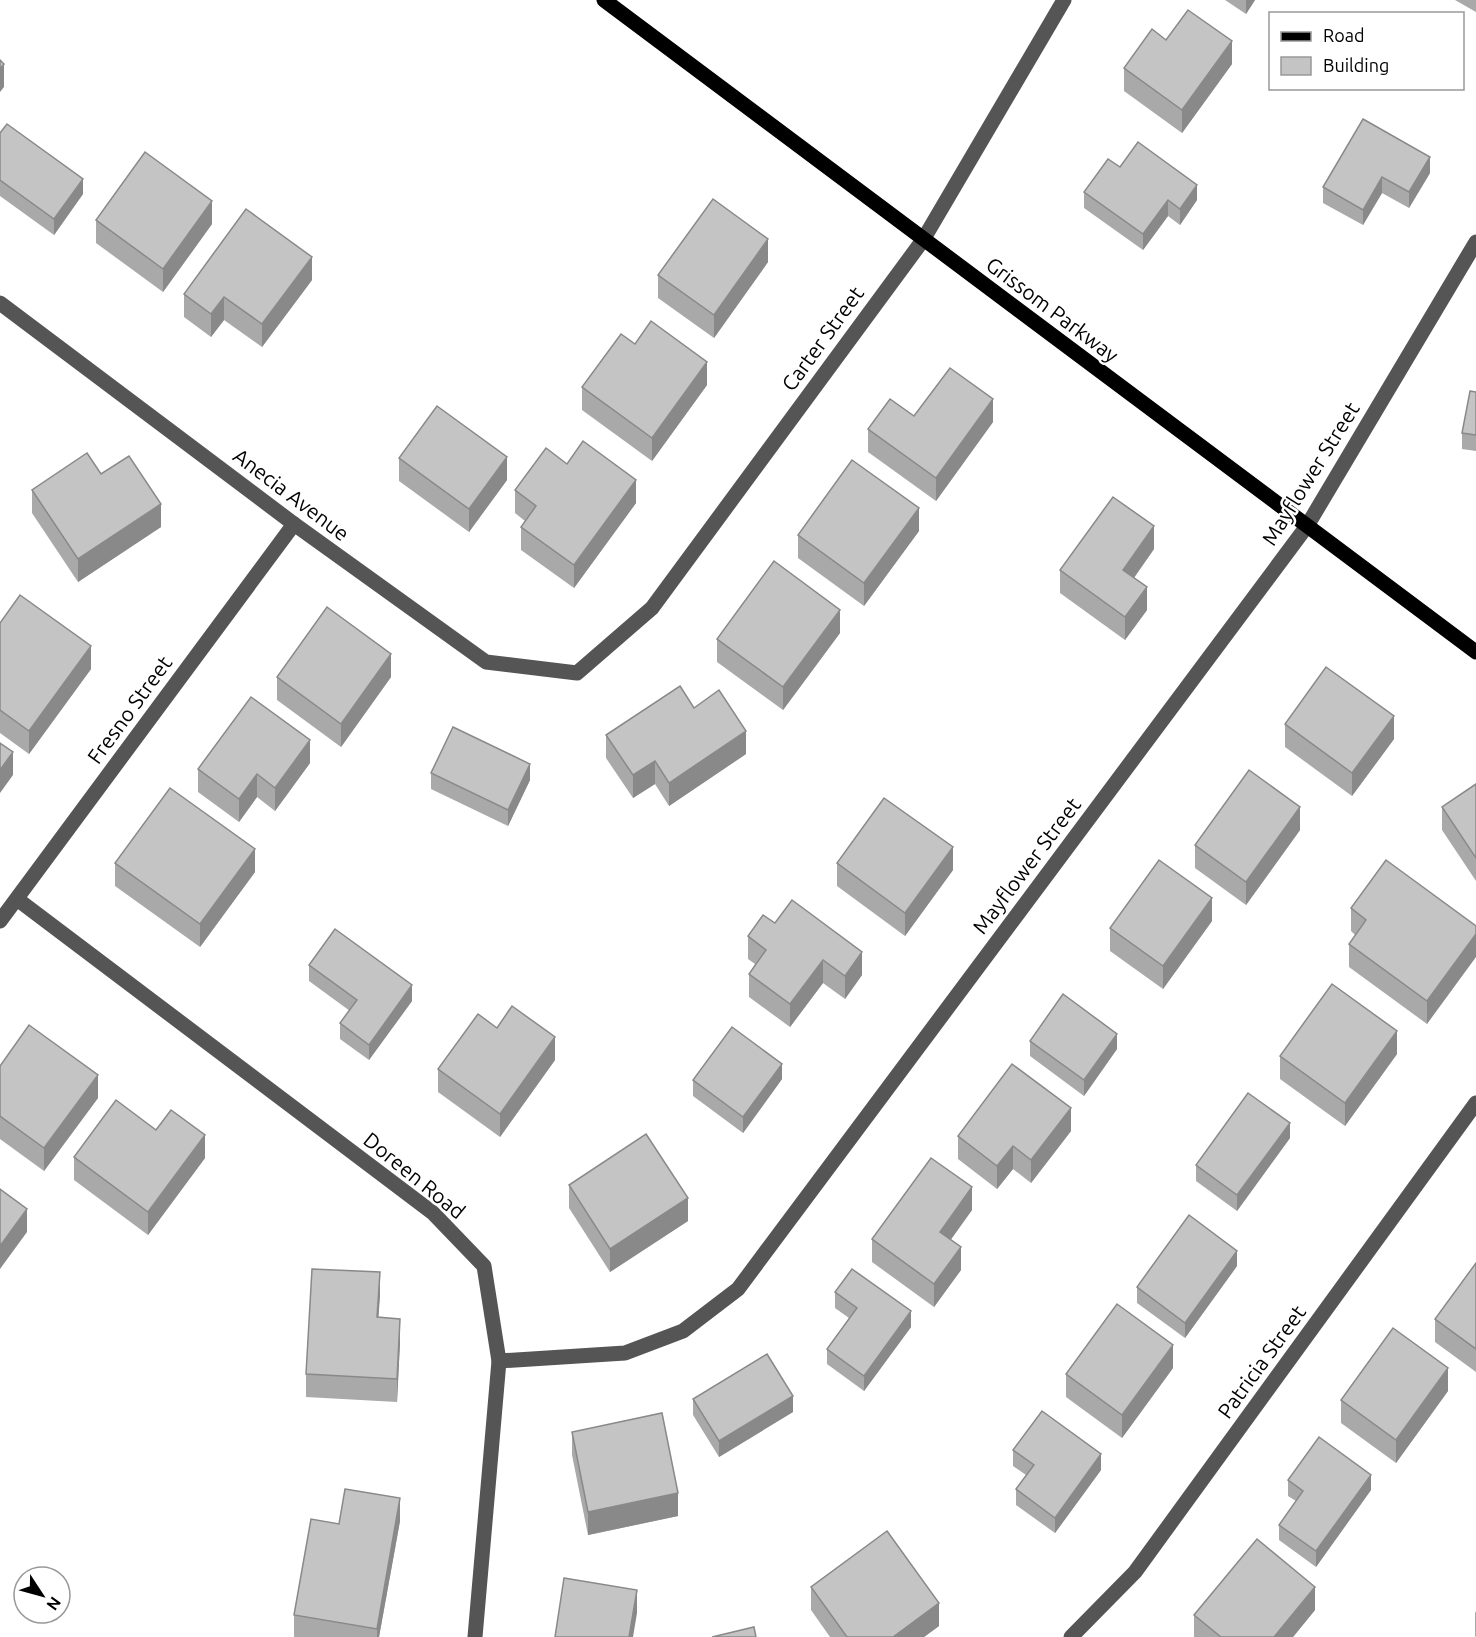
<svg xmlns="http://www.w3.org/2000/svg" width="1476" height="1637" font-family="Ubuntu,sans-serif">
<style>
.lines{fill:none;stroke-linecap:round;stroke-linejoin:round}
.minor{stroke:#555;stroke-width:15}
.major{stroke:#000;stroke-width:15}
.wall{fill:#a9a9a9}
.shaded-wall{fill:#898989}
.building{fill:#c4c4c4;stroke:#898989;stroke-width:1.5}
.labels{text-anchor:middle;stroke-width:5;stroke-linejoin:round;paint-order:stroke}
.street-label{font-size:21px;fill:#000;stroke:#fff}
</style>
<rect width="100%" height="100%" fill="#fff"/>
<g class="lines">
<g class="minor">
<path d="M0,303l294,221 192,138 91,11 75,-65 271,-368 141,-240"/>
<path d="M17,899l416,314 51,53 15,95 -24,276"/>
<path d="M0,921l294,-397"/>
<path d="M499,1361l126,-8 58,-22 55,-42 569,-763 169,-284"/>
<path d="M1071,1637l64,-65 341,-469"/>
</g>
<path class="major" d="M604,0l872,652"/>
</g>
<g class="wall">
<path d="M1225,0h30l-9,14z"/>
<path d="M1455,0h21v12z"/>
<path d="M1166,40l66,24 -50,69 -58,-42v-23z"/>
<path d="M1363,119l67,54 -21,35 -27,-15 -19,32 -40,-22v-16z"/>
<path d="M0,133l83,61 -29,41 -54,-39z"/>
<path d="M1120,167l77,33 -17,25 -12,-9 -25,34 -59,-42v-16z"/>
<path d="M96,220l116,4 -49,68 -67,-49z"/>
<path d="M768,262l-54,76 -56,-40v-23z"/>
<path d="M312,280l-50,67 -38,-27 -13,17 -27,-20v-23z"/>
<path d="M635,344l72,41 -55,76 -70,-51v-23z"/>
<path d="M1476,392v59l-14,-2v-16z"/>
<path d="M914,416l79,6 -57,79 -68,-49v-23z"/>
<path d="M399,458l108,22 -38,52 -70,-51z"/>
<path d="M567,464l69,39 -62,85 -53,-38v-23l4,-6 -10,-8v-23z"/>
<path d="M101,474l60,53 -83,55 -46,-69v-23z"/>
<path d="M919,531l-55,75 -66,-48v-23z"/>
<path d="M1154,549l-20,29 13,32 -22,30 -65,-47v-23z"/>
<path d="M0,623l91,46 -62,85 -29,-21z"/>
<path d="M840,633l-57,77 -66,-48v-23z"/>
<path d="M277,677h114l-50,70 -64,-47z"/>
<path d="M694,708l52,46 -77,52 -14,-22 -22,14 -27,-40v-23z"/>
<path d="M1285,724l109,15 -42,57 -67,-49z"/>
<path d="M310,763l-35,48 -18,-14 -18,25 -41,-30v-23z"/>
<path d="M431,773l99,7 -22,46 -77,-37z"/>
<path d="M1476,784v97l-34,-51v-23z"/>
<path d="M1300,830l-54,75 -51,-37v-23z"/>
<path d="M115,863l140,9 -55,75 -85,-61z"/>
<path d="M837,863l116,7 -48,66 -68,-50z"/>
<path d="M1351,908l125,18 -49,98 -78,-57v-23l6,-9 -4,-4z"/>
<path d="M1212,921l-49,68 -53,-38v-23z"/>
<path d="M775,923l87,52 -17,24 -22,-16 -33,44 -41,-30v-23l6,-10 -7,-5v-23z"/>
<path d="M309,965l103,36 -43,59 -29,-21v-16l10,-12 -41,-30z"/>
<path d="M497,1028l58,32 -55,77 -62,-45v-23z"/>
<path d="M1030,1041l87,8 -33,47 -54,-40z"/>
<path d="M1397,1054l-52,72 -65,-47v-23z"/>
<path d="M0,1066l98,32 -54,73 -44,-32z"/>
<path d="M782,1079l-39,54 -50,-37v-16z"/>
<path d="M156,1130l49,28 -57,77 -74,-55v-23z"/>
<path d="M1071,1131l-40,52 -18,-14 -16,20 -39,-30v-23z"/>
<path d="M1290,1138l-53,73 -41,-30v-16z"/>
<path d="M569,1185l119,36 -78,51 -41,-64z"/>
<path d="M972,1210l-22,30 11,30 -27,37 -62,-45v-23z"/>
<path d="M1476,1263v109l-41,-30v-23z"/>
<path d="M1237,1266l-52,72 -48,-35v-16z"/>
<path d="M835,1292l76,35 -47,64 -37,-27v-15l22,-31 -14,-10z"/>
<path d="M380,1295l-2,22 22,25 -3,60 -91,-5v-23z"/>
<path d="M1173,1368l-51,70 -56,-41v-23z"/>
<path d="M1448,1391l-52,72 -55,-40v-23z"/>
<path d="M693,1399l100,13 -74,45 -26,-42z"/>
<path d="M572,1432l106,84 -90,19 -16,-80z"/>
<path d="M1013,1450l88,20 -46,63 -39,-28v-16l10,-14 -13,-9z"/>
<path d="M1288,1480l83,10 -55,77 -37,-27v-15l17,-24 -8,-5z"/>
<path d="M400,1521l-21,116h-85v-22l45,-91z"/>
<path d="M811,1587l128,39 -15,11h-94l-19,-27z"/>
<path d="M1315,1610l-22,27h-99v-22z"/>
<path d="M1476,1611v26l-1,-1v-23z"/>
</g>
<g class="shaded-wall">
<path d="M1246,0h9l-9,14z"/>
<path d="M1232,41v23l-50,69v-23z"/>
<path d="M4,64v23l-4,5v-23z"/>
<path d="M1430,157v16l-21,35v-16z"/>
<path d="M1382,177v16l-19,32v-15z"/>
<path d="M83,179v15l-29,41v-16z"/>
<path d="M1197,185v15l-17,25v-16z"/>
<path d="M1168,200v16l-25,34v-16z"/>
<path d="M212,201v23l-49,68v-23z"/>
<path d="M768,239v23l-54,76v-23z"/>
<path d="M312,257v23l-50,67v-23z"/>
<path d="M224,297v23l-13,17v-23z"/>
<path d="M707,362v23l-55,76v-23z"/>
<path d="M993,399v23l-57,79v-23z"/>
<path d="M507,457v23l-38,52v-23z"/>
<path d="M636,480v23l-62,85v-23z"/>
<path d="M161,504v23l-83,55v-23z"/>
<path d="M919,508v23l-55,75v-23z"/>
<path d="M1154,526v23l-31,44v-23z"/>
<path d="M1147,587v23l-22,30v-23z"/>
<path d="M840,610v23l-57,77v-23z"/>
<path d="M91,646v23l-62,85v-23z"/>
<path d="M391,654v23l-50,70v-23z"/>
<path d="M1394,716v23l-42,57v-23z"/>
<path d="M746,731v23l-77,52v-23z"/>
<path d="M310,740v23l-35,48v-23z"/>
<path d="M13,752v23l-13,18v-23z"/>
<path d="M655,761v23l-22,14v-23z"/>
<path d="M530,764v16l-22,46v-16z"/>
<path d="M257,774v23l-18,25v-23z"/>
<path d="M1300,807v23l-54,75v-23z"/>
<path d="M953,847v23l-48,66v-23z"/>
<path d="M255,849v23l-55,75v-23z"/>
<path d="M1212,898v23l-49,68v-23z"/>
<path d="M1476,934v23l-49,67v-23z"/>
<path d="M862,952v23l-17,24v-23z"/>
<path d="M823,960v23l-33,44v-23z"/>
<path d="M412,985v16l-43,59v-15z"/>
<path d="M1397,1031v23l-52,72v-23z"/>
<path d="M1117,1034v15l-33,47v-16z"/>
<path d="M555,1037v23l-55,77v-23z"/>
<path d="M782,1064v15l-39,54v-16z"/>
<path d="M98,1075v23l-54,73v-23z"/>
<path d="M1071,1108v23l-40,52v-23z"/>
<path d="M1290,1123v15l-53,73v-16z"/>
<path d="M205,1135v23l-57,77v-23z"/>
<path d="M1013,1146v23l-16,20v-23z"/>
<path d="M972,1187v23l-32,45v-23z"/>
<path d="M688,1198v23l-78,51v-23z"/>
<path d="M27,1209v23l-27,37v-23z"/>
<path d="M961,1247v23l-27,37v-23z"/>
<path d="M1237,1251v15l-52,72v-15z"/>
<path d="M380,1272v23l-3,45v-23z"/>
<path d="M911,1311v16l-47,64v-15z"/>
<path d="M400,1319v23l-3,60v-23z"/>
<path d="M1173,1345v23l-51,70v-23z"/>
<path d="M1448,1368v23l-52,72v-23z"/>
<path d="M793,1396v16l-74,45v-16z"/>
<path d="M1101,1454v16l-46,63v-15z"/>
<path d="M1371,1475v15l-55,77v-16z"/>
<path d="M678,1493v23l-90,19v-23z"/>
<path d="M400,1498v23l-21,116h-2v-8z"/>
<path d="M1315,1587v23l-22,27h-19z"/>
<path d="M637,1590v23l-4,24h-4z"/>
<path d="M939,1603v23l-15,11h-31z"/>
</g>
<g class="building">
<path d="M1188,10l44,31 -50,69 -58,-42 28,-39 14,11z"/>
<path d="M0,60l4,4 -4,5z"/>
<path d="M1363,119l67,38 -21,35 -27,-15 -19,33 -40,-23z"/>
<path d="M7,124l76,55 -29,40 -54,-39v-47z"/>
<path d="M1138,142l59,43 -17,24 -12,-9 -25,34 -59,-42 24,-33 12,8z"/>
<path d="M145,152l67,49 -49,68 -67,-49z"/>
<path d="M713,199l55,40 -54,76 -56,-40z"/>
<path d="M246,209l66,48 -50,67 -38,-27 -13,17 -27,-20z"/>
<path d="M651,321l56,41 -55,76 -70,-51 39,-53 14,10z"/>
<path d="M950,368l43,31 -57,79 -68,-49 22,-30 24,17z"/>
<path d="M1470,391l6,1v43l-14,-2z"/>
<path d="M437,406l70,51 -38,52 -70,-51z"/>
<path d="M583,441l53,39 -62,85 -53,-38 15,-21 -21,-16 31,-42 21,16z"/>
<path d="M87,453l14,21 28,-18 32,48 -83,55 -46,-69z"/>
<path d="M852,460l67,48 -55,75 -66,-48z"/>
<path d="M1113,497l41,29 -31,44 24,17 -22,30 -65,-47z"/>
<path d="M774,561l66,49 -57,77 -66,-48z"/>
<path d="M20,595l71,51 -62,85 -29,-21v-87z"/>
<path d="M327,607l64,47 -50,70 -64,-47z"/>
<path d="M1326,667l68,49 -42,57 -67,-49z"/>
<path d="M680,686l14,22 25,-18 27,41 -77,52 -14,-22 -22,14 -27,-40z"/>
<path d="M251,697l59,43 -35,48 -18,-14 -18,25 -41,-30z"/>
<path d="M453,727l77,37 -22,46 -77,-37z"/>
<path d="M0,743l13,9 -13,18z"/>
<path d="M1249,770l51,37 -54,75 -51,-37z"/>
<path d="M1476,784v74l-34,-51z"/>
<path d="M170,788l85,61 -55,75 -85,-61z"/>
<path d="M884,798l69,49 -48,66 -68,-50z"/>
<path d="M1159,860l53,38 -49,68 -53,-38z"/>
<path d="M1386,860l90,66v8l-49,67 -78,-57 17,-24 -15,-12z"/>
<path d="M792,900l70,52 -17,24 -22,-16 -33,44 -41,-30 17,-24 -18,-14 15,-21 12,8z"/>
<path d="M335,929l77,56 -43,60 -29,-22 17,-23 -48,-35z"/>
<path d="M1332,984l65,47 -52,72 -65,-47z"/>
<path d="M1063,994l54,40 -33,46 -54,-39z"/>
<path d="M512,1006l43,31 -55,77 -62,-45 40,-55 19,14z"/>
<path d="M29,1025l69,50 -54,73 -44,-32v-50z"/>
<path d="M732,1027l50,37 -39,53 -50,-37z"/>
<path d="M1012,1064l59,44 -40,52 -18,-14 -16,20 -39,-30z"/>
<path d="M1248,1093l42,30 -53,72 -41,-30z"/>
<path d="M116,1100l40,30 15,-20 34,25 -57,77 -74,-55z"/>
<path d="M646,1134l42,64 -78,51 -41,-64z"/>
<path d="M931,1158l41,29 -32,45 21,15 -27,37 -62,-45z"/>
<path d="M0,1189l27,20 -27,37z"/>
<path d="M1189,1215l48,36 -52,72 -48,-36z"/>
<path d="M1476,1263v86l-41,-30z"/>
<path d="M312,1269l68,3 -3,45 23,2 -3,60 -91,-5z"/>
<path d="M852,1269l59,42 -47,65 -37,-27 30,-41 -22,-16z"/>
<path d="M1117,1304l56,41 -51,70 -56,-41z"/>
<path d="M1393,1328l55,40 -52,72 -55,-40z"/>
<path d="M767,1354l26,42 -74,45 -26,-42z"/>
<path d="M1042,1411l59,43 -46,64 -39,-29 18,-24 -21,-15z"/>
<path d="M662,1413l16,80 -90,19 -16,-80z"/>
<path d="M1319,1437l52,38 -55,76 -37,-26 24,-34 -15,-11z"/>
<path d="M345,1489l55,9 -23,131 -83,-14 17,-96 28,5z"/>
<path d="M887,1531l52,72 -46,34h-46l-36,-50z"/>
<path d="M1257,1539l58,48 -41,50h-53l-27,-22z"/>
<path d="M564,1578l73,12 -8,47h-74z"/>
<path d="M754,1627l2,10h-44z"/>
</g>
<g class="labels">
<g class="street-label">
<text transform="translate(1052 310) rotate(37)" y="7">Grissom Parkway</text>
<text transform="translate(823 339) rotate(-54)" y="7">Carter Street</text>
<text transform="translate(1311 474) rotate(-58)" y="7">Mayflower Street</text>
<text transform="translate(291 495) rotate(37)" y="7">Anecia Avenue</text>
<text transform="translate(130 710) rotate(-54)" y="7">Fresno Street</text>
<text transform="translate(1027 866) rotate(-53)" y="7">Mayflower Street</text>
<text transform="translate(414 1176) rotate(39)" y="7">Doreen Road</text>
<text transform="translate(1262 1362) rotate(-54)" y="7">Patricia Street</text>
</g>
</g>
<rect x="1269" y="12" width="195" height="78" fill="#ffffff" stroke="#999999" stroke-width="1.5"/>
<rect x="1281" y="32" width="30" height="9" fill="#000000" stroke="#999999" stroke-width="1.5"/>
<text x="1323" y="42" font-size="18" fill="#000000">Road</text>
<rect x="1281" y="57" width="30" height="18" fill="#c4c4c4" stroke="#999999" stroke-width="1.5"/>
<text x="1323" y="72" font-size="18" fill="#000000">Building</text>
<g transform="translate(42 1595) rotate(126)"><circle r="28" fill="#ffffff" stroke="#999999" stroke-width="1.5"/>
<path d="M0-4.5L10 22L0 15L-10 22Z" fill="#000000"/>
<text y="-9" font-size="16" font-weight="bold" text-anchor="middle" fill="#000000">N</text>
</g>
</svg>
